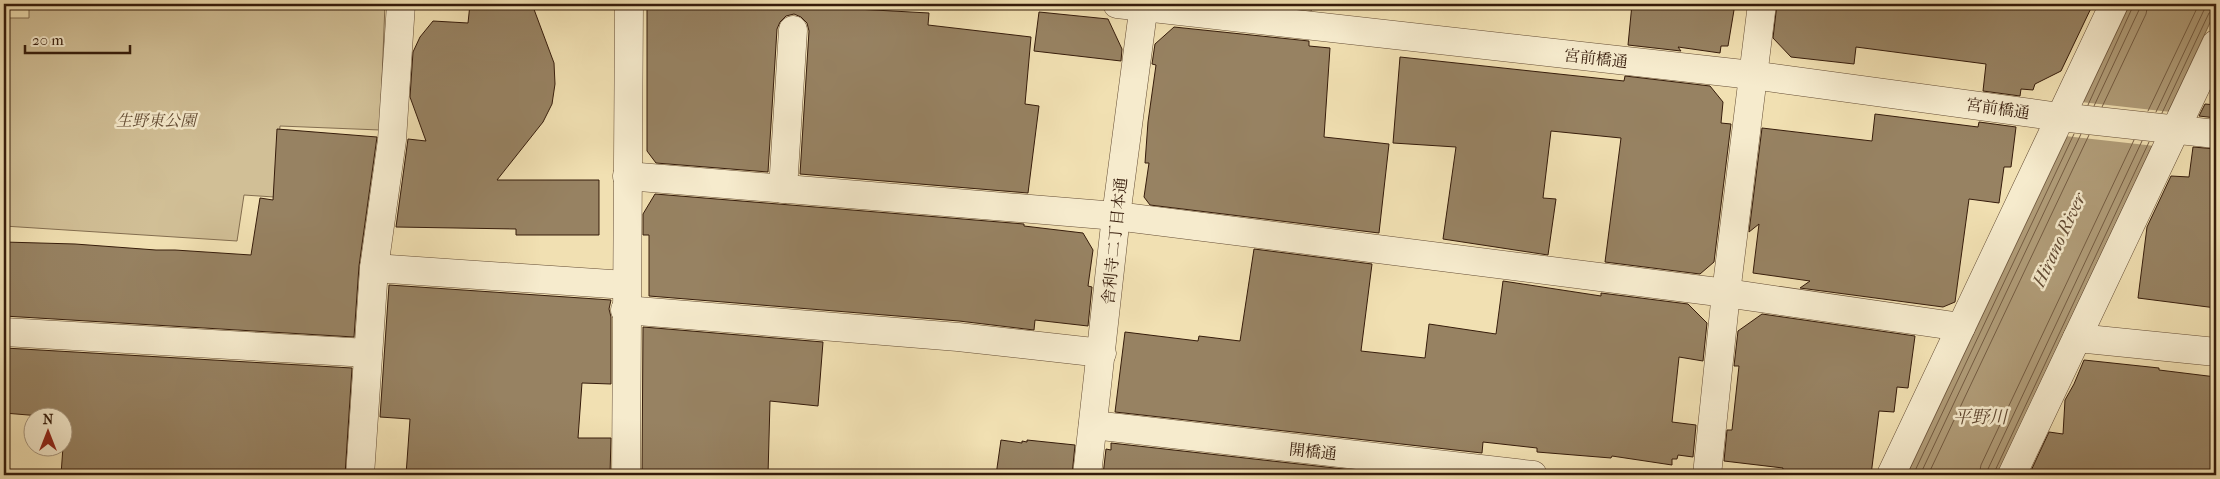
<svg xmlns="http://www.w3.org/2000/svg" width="2220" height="479" font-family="'IM FELL French Canon','Noto Serif JP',serif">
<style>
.green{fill:#d1bf96;stroke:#846e50}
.water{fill:#b19d79;stroke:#80694d}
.pier{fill:#f1e0b2}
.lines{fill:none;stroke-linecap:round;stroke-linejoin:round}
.shore{stroke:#745c42;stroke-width:1}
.building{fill:#978262;stroke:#361c0b}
.minor-casing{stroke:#654d35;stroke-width:29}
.minor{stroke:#f6ebcd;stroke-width:28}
.labels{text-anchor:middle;stroke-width:5;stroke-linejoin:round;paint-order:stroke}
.street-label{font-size:16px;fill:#361c0b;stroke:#f6ebcd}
.park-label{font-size:16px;font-style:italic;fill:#644d35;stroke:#f6ebcd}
.water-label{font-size:18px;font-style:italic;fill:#614932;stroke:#f6ebcd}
</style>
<rect width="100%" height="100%" fill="#f1e0b2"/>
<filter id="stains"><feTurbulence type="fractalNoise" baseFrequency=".004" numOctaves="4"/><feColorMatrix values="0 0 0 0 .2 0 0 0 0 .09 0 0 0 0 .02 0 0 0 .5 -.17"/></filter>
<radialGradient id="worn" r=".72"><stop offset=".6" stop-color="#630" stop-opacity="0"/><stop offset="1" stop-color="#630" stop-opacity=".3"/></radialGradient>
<path class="green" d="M29,4h356l-5,126 -100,-4 -6,71 -30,-2 -7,46 -233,-15v-208h25z"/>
<path class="water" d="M2130,4h86v6l-219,465h-90z"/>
<path class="pier" d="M2081,102l90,10 -16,34 -90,-10z"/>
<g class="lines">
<g class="shore">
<path d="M2088,105l46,-101"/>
<path d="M2094,106l45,-96 2,-6"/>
<path d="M2102,107l44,-93 2,-10"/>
<path d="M2148,111l51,-107"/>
<path d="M2156,112l48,-102 8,-6"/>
<path d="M2162,113l47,-100 7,-3"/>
<path d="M1913,475l161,-341"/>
<path d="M1920,475l161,-341"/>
<path d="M1928,475l161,-340"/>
<path d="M1979,475l2,-10 153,-325"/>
<path d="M1987,475l1,-6 154,-328"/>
<path d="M1993,475l156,-333"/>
</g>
</g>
<g class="building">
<path d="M470,4h62l22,59 1,21 -3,20 -9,18 -46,58h102v55h-83v-6l-120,-2 12,-88 18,2 -16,-44 3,-45 7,-15 13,-16 35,2z"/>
<path d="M647,4h210l-1,5 73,4 -1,12 103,12 -6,67 14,2 -11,87 -228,-19 9,-143 -2,-8 -6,-6 -7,-3 -8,2 -6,6 -3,7 -9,143 -112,-9 -9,-12z"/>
<path d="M1255,4h58l-1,6z"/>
<path d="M1632,4h103l-7,42h-7l-1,7 -42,-6 3,4 -53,-6z"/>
<path d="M1777,4h316l-32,67 -26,13 -2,6 -12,-1 -1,7 -37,-5 3,-27 -130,-17 -2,17 -63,-7 -18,-19z"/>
<path d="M1039,12l69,7 14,30 -1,12 -87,-10z"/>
<path d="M1174,27l135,14v5l21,2 -6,89 65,7 -10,89 -229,-28 -6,-8 5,-34h-4l3,-41 8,-57 -4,-1 3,-20z"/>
<path d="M1400,57l224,24 1,-5 85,10 13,16 -2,21 10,1 -17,138 -14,12 -95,-12 16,-124 -70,-7 -8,67 13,1 -8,56 -105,-16 13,-92 -63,-4z"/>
<path d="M2205,104l11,1v13l-17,-2z"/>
<path d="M1875,114l103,13 1,-5 37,5 -5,40h-7l-5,36 -30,-4 -14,103 -12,5 -143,-19 10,-7 -57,-8 6,-49 -10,8 13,-104 110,13z"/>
<path d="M277,129l100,8 -18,129 -5,71 -350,-21v-74l71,2 81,6h19l76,5 9,-57 13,2z"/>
<path d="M2193,147l23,2v159l-78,-10 9,-71 24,-51 18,1z"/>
<path d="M655,194l369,30v2l59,7 10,17 -5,36 4,1 -4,39 -53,-6 -1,10 -75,-9 -310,-25v-61h-6v-21z"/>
<path d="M1254,249l118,15 -11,87 64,7 4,-34 67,10 7,-53 98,15v-3l87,11 19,19 -4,38 -24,-4 -7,65 24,3 -3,32 -15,-2 -1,4h-5v6l-60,-9 -1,2 -74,-6v-4l-54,-6 -1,11 -367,-41 10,-80 73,9 1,-5 41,5z"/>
<path d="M389,285l222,15 -2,9 2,8v67l-29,-1 -4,55h33l-1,37h-74l-55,-4v4h-75l4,-56 -30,-2z"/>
<path d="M1762,314l153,22 -7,52 -11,-1 -3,25 -15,-1 -8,64h-30l-26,-3 -1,3h-32l1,-7 -59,-7 3,-31h5l7,-64h-5l4,-35z"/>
<path d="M643,327l180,15 -5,64 -48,-5 -2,74h-126z"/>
<path d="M5,348l347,20 -7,107h-284l4,-57 -61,-5z"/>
<path d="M2084,360l75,8v2l57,7v98h-187l20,-43 14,2 2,-34 9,-16z"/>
<path d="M1001,440l21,3v-2l5,1v-2l48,5 -3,30h-76z"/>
<path d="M1111,443l286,32h-294l3,-26 5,1z"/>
</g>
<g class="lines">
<defs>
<g id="minor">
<path d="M1117,4l635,71 308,42 156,17"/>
<path d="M627,176l489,40 610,77 235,34"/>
<path d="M783,189l10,-159"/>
<path d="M374,268l252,17"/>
<path d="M625,310l333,27 144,16"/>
<path d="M4,332l364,21"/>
<path d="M2077,338l139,14"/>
<path d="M1093,425l440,50"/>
<path d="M360,475l14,-207 18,-128 9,-136"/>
<path d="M626,475l3,-471"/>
<path d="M1087,475l29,-259 28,-212"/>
<path d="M1707,475l19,-182 36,-289"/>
<path d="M1891,475l223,-471"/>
<path d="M2012,475l204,-431"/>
</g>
</defs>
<use href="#minor" class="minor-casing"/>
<use href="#minor" class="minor"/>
</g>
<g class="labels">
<g class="street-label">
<text transform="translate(1596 58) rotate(6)" y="6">宮前橋通</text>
<text transform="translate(1998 108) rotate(8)" y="6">宮前橋通</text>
<text transform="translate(1114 241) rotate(-84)" y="6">舎利寺二丁目本通</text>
<text transform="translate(1313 451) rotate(6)" y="6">開橋通</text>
</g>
<g class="park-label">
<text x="156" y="126">生野東公園</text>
</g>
<g class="water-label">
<text transform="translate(2059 240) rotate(-65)" y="6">Hirano River</text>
<text x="1980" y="423">平野川</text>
</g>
</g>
<rect width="2220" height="479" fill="none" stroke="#f1e0b2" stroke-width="20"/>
<rect x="5" y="5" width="2210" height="469" fill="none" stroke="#361c0b" stroke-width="2.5"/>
<rect x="10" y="10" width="2200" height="459" fill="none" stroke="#361c0b"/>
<g transform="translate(48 432)"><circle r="24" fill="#f6ebcd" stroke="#a9987f"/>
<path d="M0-4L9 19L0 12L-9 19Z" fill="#8f2418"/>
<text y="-8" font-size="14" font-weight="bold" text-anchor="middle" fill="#361c0b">N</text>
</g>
<path d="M25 45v8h105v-8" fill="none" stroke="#361c0b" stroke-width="2.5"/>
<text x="32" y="45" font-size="15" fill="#361c0b" stroke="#f6ebcd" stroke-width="4" paint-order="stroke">20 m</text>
<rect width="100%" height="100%" filter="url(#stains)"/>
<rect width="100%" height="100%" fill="url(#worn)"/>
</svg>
